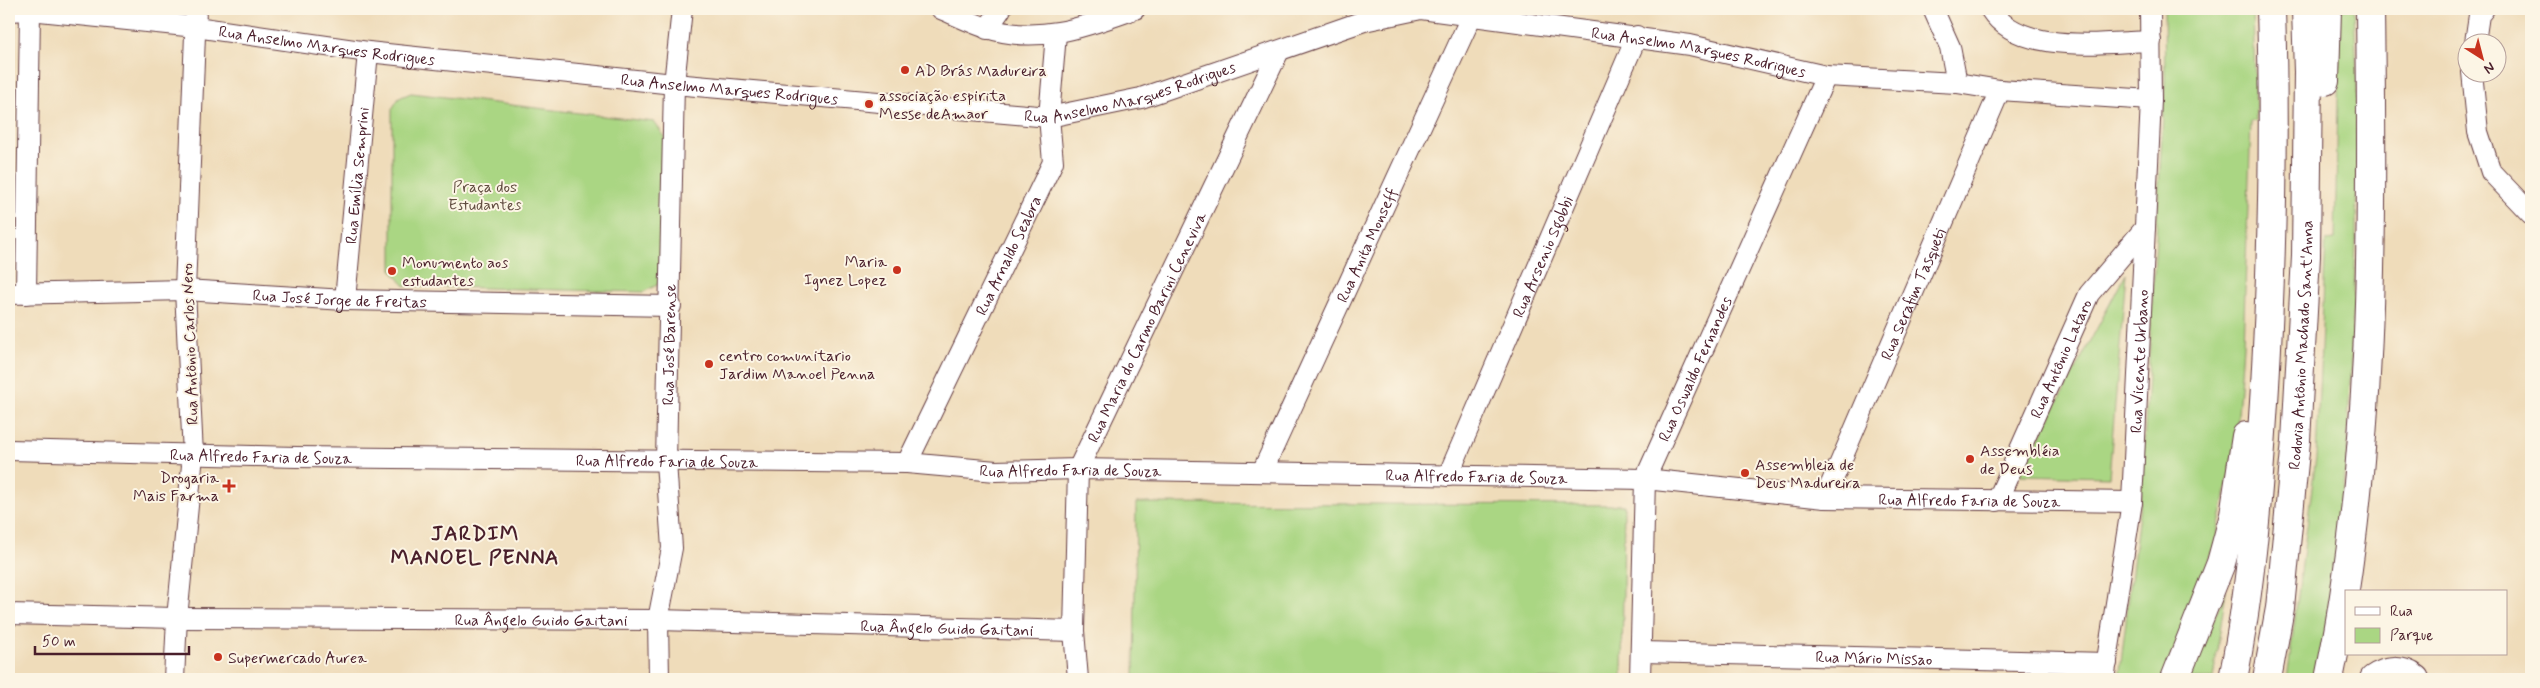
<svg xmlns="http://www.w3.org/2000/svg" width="2540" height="688" font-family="Mynerve,sans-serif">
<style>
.green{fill:#aad683;stroke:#7a7a57}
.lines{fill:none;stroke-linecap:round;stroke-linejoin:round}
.minor-casing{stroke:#633b40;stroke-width:22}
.secondary-casing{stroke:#633b40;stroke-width:30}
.motorway-casing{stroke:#633b40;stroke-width:30}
.minor{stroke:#fff;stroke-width:20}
.secondary{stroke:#fff;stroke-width:28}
.motorway{stroke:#fff;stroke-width:28}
.poi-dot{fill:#c8321e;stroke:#fcf5e5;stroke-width:2}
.labels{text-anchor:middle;stroke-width:4;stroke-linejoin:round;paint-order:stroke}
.street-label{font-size:16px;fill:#4a1f2b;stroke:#fcf5e5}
.poi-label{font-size:16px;fill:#4a1f2b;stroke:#fcf5e5;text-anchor:start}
.park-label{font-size:16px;fill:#624d41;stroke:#fcf5e5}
.district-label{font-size:21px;font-weight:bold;letter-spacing:1px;fill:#4a1f2b;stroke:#fcf5e5}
</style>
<rect width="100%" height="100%" fill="#fcf5e5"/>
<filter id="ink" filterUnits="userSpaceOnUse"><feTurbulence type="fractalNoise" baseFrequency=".02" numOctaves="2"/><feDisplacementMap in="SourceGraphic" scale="10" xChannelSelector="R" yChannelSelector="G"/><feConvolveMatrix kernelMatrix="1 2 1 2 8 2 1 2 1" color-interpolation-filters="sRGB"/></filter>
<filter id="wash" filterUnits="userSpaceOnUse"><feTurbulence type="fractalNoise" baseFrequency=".0096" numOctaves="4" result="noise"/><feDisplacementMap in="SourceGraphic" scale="20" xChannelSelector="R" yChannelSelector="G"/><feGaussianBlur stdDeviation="1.12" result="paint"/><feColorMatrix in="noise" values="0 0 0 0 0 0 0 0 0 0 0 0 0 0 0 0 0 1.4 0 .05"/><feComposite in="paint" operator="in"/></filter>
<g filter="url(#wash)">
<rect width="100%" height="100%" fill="#efdcba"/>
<g class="green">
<path d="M2164,9h89l3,112 -5,1 -8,224 -7,96 -21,103 -52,134h-44l22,-182 24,-415z"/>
<path d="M2340,9h14l3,64 -1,172 -9,205 -8,97 -21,132h-31l29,-222 10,-217 9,-1z"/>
<path d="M411,93l243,29 14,19 -2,131 -7,12 -16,8 -238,-6 -13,-15v-162l7,-11z"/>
<path d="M2126,273l-17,204 -89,-2z"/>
<path d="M1136,503l488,2 -2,174h-488z"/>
<path d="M2226,590l-13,89h-25z"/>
</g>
</g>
<g filter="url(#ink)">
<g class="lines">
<defs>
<g id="minor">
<path d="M941,9c15,6 30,14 46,19 52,17 100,-2 148,-19"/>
<path d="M1933,9l17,38 7,36"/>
<path d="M1990,9c30,47 113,33 161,32"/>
<path id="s1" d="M9,11l21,-1 166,17 172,25 306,32 375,33 92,-19 223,-77 57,-12 269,36 136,31 131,7 43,7 151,10"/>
<path d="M987,29l14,-20"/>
<path d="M2475,42l4,-27 5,-6"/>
<path d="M2472,72l6,60 13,40 40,42"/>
<path id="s2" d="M9,294l176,-4 160,10 326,6"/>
<path d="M26,294l4,-284"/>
<path id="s3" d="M345,300l23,-248"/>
<path id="s4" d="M9,450l287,7 611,6 89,8 82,-2 567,10 180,19 307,4"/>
<path id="s5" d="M907,463l146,-301 -4,-45 7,-83"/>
<path id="s6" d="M1262,472l209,-455"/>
<path id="s7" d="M1448,476l189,-440"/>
<path id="s8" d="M1825,498l175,-408"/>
<path id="s9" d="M1997,501l92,-207 56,-66"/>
<path id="s10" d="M9,614l168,4 481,2 416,11"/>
<path id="s11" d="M1642,652l465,11"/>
<path d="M174,679l3,-61 16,-163 -8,-165 11,-281"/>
<path id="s12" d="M659,679l-1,-59 14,-72 -6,-86 8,-378 8,-75"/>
<path id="s13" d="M1078,679l-4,-48 4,-162 201,-418"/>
<path id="s14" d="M1640,679l5,-200 181,-403"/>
<path id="s15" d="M2104,679l28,-177 19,-402 -1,-91"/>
</g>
<g id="secondary">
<path d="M2329,679c45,-215 44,-451 41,-670"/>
<path d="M2374,679c13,-9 28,-10 41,0"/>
</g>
<g id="motorway">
<path d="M2325,81l2,-72"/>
<path d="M2175,679l46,-116 13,-48 12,-79"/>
<path d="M2233,679c19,-96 26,-194 32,-293 7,-126 10,-251 6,-377"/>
<path id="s16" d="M2267,679l13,-71 16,-167 10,-185 2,-184 -2,-63"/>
</g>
</defs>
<use href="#minor" class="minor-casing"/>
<use href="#secondary" class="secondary-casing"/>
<use href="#motorway" class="motorway-casing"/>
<use href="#minor" class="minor"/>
<use href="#secondary" class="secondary"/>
<use href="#motorway" class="motorway"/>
</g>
</g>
<g class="poi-dot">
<circle cx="905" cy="70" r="5"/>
<circle cx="869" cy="104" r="5"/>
<circle cx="897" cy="270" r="5"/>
<circle cx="392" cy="271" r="5"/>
<circle cx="709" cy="364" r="5"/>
<circle cx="1970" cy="459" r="5"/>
<circle cx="1745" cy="473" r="5"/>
<path d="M226.5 478.5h5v5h5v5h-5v5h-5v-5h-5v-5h5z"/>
<circle cx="218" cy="657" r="5"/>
</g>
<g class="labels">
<g class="street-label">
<text dy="6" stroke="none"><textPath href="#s1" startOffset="320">Rua Anselmo Marques Rodrigues</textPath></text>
<text dy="6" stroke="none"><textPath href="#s1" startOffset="1715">Rua Anselmo Marques Rodrigues</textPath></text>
<text dy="6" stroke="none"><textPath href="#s1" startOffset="725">Rua Anselmo Marques Rodrigues</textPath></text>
<text dy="6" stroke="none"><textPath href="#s1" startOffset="1130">Rua Anselmo Marques Rodrigues</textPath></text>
<text dy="6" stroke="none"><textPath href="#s3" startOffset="125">Rua Emília Semprini</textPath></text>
<text dy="6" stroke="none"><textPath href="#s6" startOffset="250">Rua Anita Monseff</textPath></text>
<text dy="6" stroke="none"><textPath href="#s5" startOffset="231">Rua Arnaldo Seabra</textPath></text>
<text dy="6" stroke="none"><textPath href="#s7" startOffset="239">Rua Arsenio Sgobbi</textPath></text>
<text dy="6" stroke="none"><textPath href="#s8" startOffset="222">Rua Serafim Tasqueti</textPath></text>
<text dy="6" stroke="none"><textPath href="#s2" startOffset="331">Rua José Jorge de Freitas</textPath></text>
<text dy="6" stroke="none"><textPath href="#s13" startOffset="368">Rua Maria do Carmo Barini Ceneviva</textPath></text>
<text transform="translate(189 344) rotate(-92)" y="6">Rua Antônio Carlos Nero</text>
<text dy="6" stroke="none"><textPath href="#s12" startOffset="336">Rua José Barense</textPath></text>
<text dy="6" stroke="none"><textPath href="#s16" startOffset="336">Rodovia Antônio Machado Sant'Anna</textPath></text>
<text dy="6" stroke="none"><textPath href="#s9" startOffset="156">Rua Antônio Lataro</textPath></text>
<text dy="6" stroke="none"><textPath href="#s15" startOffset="320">Rua Vicente Urbano</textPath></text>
<text dy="6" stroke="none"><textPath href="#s14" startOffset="321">Rua Oswaldo Fernandes</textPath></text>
<text dy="6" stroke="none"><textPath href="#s4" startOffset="252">Rua Alfredo Faria de Souza</textPath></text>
<text dy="6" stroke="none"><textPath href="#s4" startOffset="658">Rua Alfredo Faria de Souza</textPath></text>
<text dy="6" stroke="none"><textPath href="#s4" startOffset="1062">Rua Alfredo Faria de Souza</textPath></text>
<text dy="6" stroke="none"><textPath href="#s4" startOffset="1468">Rua Alfredo Faria de Souza</textPath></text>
<text dy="6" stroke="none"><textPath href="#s4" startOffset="1962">Rua Alfredo Faria de Souza</textPath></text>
<text dy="6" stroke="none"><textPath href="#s10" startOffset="532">Rua Ângelo Guido Gaitani</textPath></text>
<text dy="6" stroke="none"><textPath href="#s10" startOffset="938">Rua Ângelo Guido Gaitani</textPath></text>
<text dy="6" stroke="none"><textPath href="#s11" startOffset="232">Rua Mário Missao</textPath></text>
</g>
<g class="poi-label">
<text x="915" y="76">AD Brás Madureira</text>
<text x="879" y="101">associação espirita<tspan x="879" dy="18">Messe deAmaor</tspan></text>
<text x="887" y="267" text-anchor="end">Maria<tspan x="887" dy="18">Ignez Lopez</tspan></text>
<text x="402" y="268">Monumento aos<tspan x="402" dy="18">estudantes</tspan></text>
<text x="719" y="361">centro comunitario<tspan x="719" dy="18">Jardim Manoel Penna</tspan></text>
<text x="1980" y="456">Assembléia<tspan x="1980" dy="18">de Deus</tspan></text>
<text x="1755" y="470">Assembleia de<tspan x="1755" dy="18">Deus Madureira</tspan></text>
<text x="219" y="483" text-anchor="end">Drogaria<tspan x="219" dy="18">Mais Farma</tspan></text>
<text x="228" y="663">Supermercado Aurea</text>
</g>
<g class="park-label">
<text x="485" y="192">Praça dos<tspan x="485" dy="18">Estudantes</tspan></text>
</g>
<g class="district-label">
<text x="475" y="540">JARDIM<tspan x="475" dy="24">MANOEL PENNA</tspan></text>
</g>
</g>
<rect width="2540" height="688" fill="none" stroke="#fcf5e5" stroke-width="30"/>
<rect x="2345" y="590" width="162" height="65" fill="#fcf5e5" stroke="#b59f9b"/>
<rect x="2355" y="607" width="25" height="8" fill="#ffffff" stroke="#b59f9b"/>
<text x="2390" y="616" font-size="15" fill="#4a1f2b">Rua</text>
<rect x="2355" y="628" width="25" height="15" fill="#aad683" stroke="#b59f9b"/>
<text x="2390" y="640" font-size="15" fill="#4a1f2b">Parque</text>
<g transform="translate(2482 58) rotate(144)"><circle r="24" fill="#fcf5e5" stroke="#b59f9b"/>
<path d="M0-4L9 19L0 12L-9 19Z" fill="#c8321e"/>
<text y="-8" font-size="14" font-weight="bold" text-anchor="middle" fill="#4a1f2b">N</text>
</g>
<path d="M35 646v8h154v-8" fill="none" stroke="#4a1f2b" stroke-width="2.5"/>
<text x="42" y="646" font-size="15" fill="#4a1f2b" stroke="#fcf5e5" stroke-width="4" paint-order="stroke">50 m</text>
</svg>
